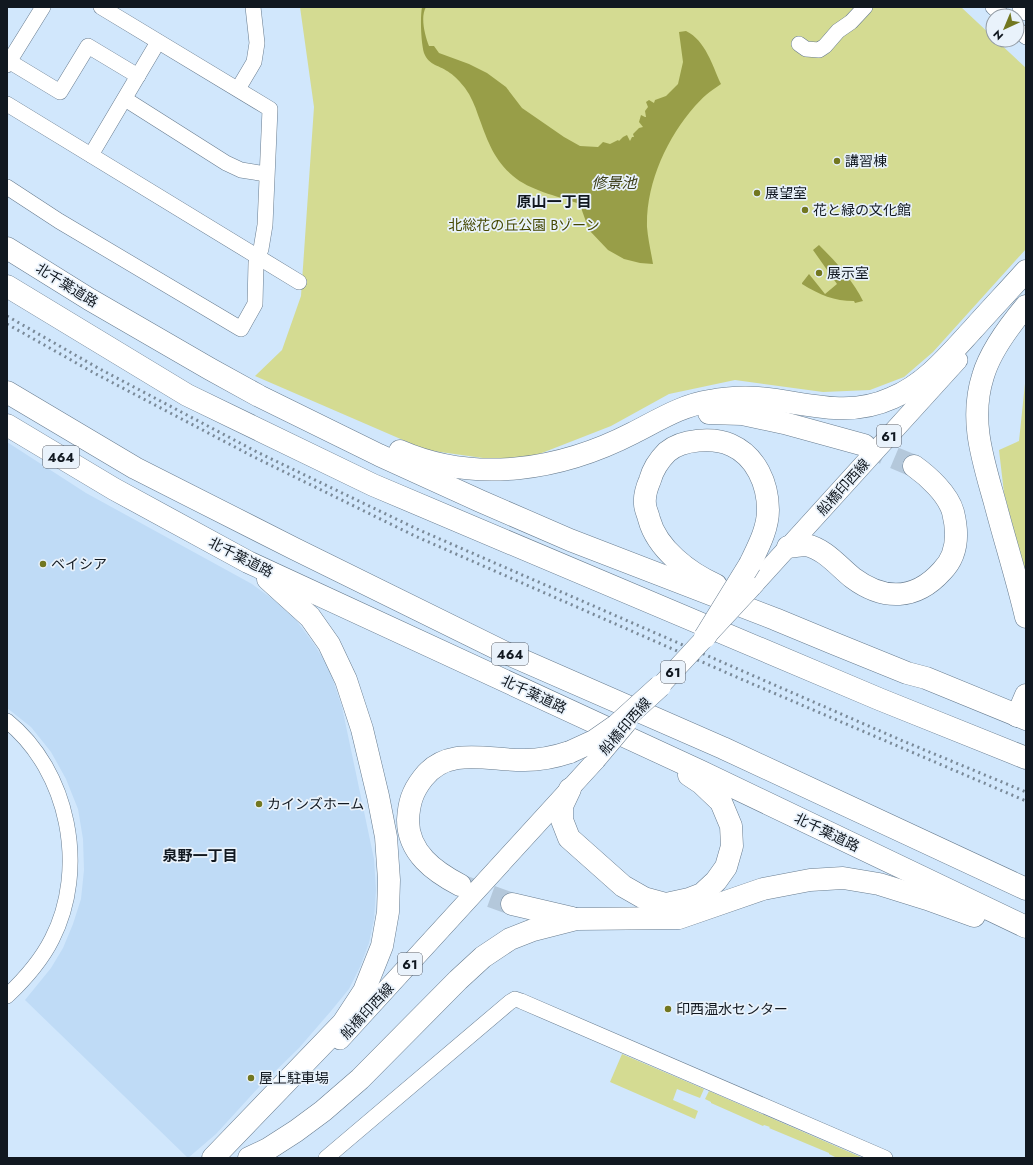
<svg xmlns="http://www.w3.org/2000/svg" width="1033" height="1165" font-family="Jost,'Noto Sans JP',sans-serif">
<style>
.built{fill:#bfdbf6}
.green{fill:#d4db92}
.water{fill:#989e48}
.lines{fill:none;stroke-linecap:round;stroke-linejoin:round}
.highway-tunnel{stroke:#b4c8db;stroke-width:22;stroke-dasharray:22 11;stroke-linecap:butt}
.minor-casing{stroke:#687c8f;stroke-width:16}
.major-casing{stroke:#687c8f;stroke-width:20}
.highway-casing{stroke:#687c8f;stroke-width:23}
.minor{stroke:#fff;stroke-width:15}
.major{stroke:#fff;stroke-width:19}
.highway{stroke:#fff;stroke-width:22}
.rail{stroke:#7a8a99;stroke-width:3;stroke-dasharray:2 4;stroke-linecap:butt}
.major-bridge-casing{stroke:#687c8f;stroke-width:20;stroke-linecap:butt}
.highway-bridge-casing{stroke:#687c8f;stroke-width:23;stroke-linecap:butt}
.major-bridge{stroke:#fff;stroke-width:19}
.highway-bridge{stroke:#fff;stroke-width:22}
.poi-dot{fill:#727720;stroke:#e9f2fb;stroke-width:1.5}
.labels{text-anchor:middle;stroke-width:3.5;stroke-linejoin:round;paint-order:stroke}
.shield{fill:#e9f2fb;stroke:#525962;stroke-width:1}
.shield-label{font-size:13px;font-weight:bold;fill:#111820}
.poi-label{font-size:14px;fill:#111820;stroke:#e9f2fb;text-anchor:start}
.park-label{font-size:14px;fill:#444701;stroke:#e9f2fb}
.street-label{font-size:14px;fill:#111820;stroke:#e9f2fb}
.water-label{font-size:15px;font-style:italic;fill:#3b3d18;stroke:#e9f2fb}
.neighbourhood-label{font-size:15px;font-weight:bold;fill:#111820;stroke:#e9f2fb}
</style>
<rect width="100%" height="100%" fill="#d1e7fc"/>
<path class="built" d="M7,442l79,51 166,91 22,16 22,20 18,24 15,24 13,39 32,152 2,31 -2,29 -5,24 -9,24 -11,22 -18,22 -32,37 -39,38 -44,48 -28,24 -163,-158 26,-32 12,-20 10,-24 8,-25 3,-29 -1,-31 -5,-30 -12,-30 -15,-27 -20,-25 -24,-19z"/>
<g class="green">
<path d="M300,7h661l32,30v3h3l30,28v181l-93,103 -29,25 -34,13 -47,2 -88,-12 -66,14 -58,32 -82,32 -39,1 -64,-9 -171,-74 27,-26 19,-54 13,-189z"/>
<path d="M1026,374v200l-22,-81 -5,-43 20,-9z"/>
<path d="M622,1054l82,35 -4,9 -23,-9 -4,11 25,11 -3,8 -85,-37z"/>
<path d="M709,1091l154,67h-26l-8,-4v-1l-60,-25 1,-1 -6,-2 -1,1 -52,-23v-1l-6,-3z"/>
</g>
<g class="water">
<path d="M422,7h4c-6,10 -1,29 3,39h5l5,7 30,11 18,9 19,14 16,21 42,29 16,9 18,1 5,-5 7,2 8,-4 1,1 4,-4 4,-2 3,6 2,-4h2l-1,-3 6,-6 4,-1 -4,-5 2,-7 4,2h1l-1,-6 3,-4 -2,-5 3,-2 5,3 1,-3 11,-4 12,-12 5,-22 -4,-30 7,-1c20,10 26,34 35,53 -5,4 -11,7 -15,11 -4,3 -7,7 -11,11 -28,32 -49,77 -48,121 1,12 4,25 6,37l-13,-1 -16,-4 -16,-9 -19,-20 -9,-25 -3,-2c-20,-7 -48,-13 -64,-27 -20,-17 -26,-37 -35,-61 -3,-9 -7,-19 -13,-27 -4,-5 -10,-12 -15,-15 -10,-8 -21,-7 -26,-20 -3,-11 -4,-35 -2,-46z"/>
<path d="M819,245c17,17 33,34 44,56l-8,2 -1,-2c-20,0 -34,-6 -52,-17v-1l7,-9 16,20 12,-10 -24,-34z"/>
</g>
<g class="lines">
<g class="highway-tunnel">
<path d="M864,445l50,21"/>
<path d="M460,885l52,19"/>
</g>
<defs>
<g id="minor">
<path d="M101,7l169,102 -5,116 -4,24 -3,8 41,25"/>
<path d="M993,7l10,9"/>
<path d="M1020,7l6,6"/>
<path d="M1017,29l9,8"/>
<path d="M799,44l7,5 13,1 6,-4 13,-15 13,-9 14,-15"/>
<path d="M7,60l53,32 28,-46 50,30"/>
<path d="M7,65l36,-58"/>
<path d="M238,89l16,-27 3,-19 -4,-36"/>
<path d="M125,99l101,64 15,7 25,4"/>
<path d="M7,104l251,153 -2,6 -1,41 -14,25 -182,-108 -52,-34"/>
<path d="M91,155l67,-113"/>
<path d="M7,721c62,50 81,148 45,218 -11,22 -27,40 -45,57"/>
<path d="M326,1158l184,-156 5,-3 6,2 364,157"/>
</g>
<g id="major">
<path d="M752,587l206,-227"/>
<path d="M340,1040l256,-280"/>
</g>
<g id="highway">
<path d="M7,248l82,51 121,70 49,27 120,59 101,46 90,39 205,79 58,24 74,30 19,5 100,41"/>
<path d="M7,286l180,109 186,90 506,214 147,59"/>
<path d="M1026,306c-16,19 -36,46 -43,70 -14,44 0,84 12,127 10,38 22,76 31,114"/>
<path d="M7,392l128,76 160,81 211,104 217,95 303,141"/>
<path d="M709,413l33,1 42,9 80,22"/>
<path d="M7,425l107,64 134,73 454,210 324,155"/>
<path d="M400,451c76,33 161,19 233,-18 24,-12 49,-28 77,-32 15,-3 33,-4 48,-3 48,4 88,21 134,0 34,-14 58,-44 82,-70 17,-19 35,-38 52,-57"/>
<path d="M788,547c5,0 13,-2 18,-2 19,4 32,21 47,33 31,23 63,22 89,-7 16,-16 16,-39 11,-59 -5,-18 -25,-36 -39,-46"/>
<path d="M716,585c-27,-12 -59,-36 -67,-66 -1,-5 -4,-10 -4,-15 -1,-8 2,-17 5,-24 3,-11 9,-20 17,-28 15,-13 47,-15 64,-7 25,11 37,39 37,65 0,19 -10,37 -18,54"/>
<path d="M1017,716l9,-21"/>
<path d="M570,789l-8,17v14l7,18 54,48 21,12 22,6 23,-5 13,-5 14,-13 10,-14 6,-21 -1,-20 -10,-24 -20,-19 -12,-8"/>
<path d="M460,885c-25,-13 -52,-32 -52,-65 1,-17 4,-28 15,-42 25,-33 67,-17 102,-18 17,0 30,-3 45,-8"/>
<path d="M512,904l60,14"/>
<path d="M213,1158l130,-135 21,-32 18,-45 6,-34 1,-32 -3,-43 -8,-41 -16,-67 -16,-49 -17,-36 -19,-27 -42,-38"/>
<path d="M249,1158l19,-9 28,-18 27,-20 37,-32 98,-99 25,-23 27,-18 23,-9 43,-11 103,-1 84,-29 47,-9 33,-2 36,6 48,15 47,17"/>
</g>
</defs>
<use href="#minor" class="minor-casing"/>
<use href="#major" class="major-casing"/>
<use href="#highway" class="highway-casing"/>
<use href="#minor" class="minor"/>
<use href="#major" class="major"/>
<use href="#highway" class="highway"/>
<g class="rail">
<path d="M7,316l91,52 159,84 160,77 486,212 123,51"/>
<path d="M7,324l89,50 158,83 161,79 326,143 285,122"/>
</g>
<defs>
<g id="major-bridge">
<path d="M650,697l102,-110"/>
<path d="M596,760l31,-37"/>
</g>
<g id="highway-bridge">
<path d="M705,637l45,-73"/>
<path d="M570,752l24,-11 23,-16 43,-39"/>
</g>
</defs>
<use href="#major-bridge" class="major-bridge-casing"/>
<use href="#highway-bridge" class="highway-bridge-casing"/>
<use href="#major-bridge" class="major-bridge"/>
<use href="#highway-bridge" class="highway-bridge"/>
</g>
<g class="poi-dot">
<circle cx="837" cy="161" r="4"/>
<circle cx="757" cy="193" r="4"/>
<circle cx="805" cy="210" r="4"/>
<circle cx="819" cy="273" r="4"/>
<circle cx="43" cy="564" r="4"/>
<circle cx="259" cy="804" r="4"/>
<circle cx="668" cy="1009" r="4"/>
<circle cx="251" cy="1078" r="4"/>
</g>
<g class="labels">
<g class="shield">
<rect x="877" y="425" width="24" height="22" rx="3"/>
<rect x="43" y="446" width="36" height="22" rx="3"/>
<rect x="492" y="643" width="36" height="22" rx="3"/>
<rect x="661" y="661" width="24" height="22" rx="3"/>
<rect x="398" y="953" width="24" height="22" rx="3"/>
</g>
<g class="shield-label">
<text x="889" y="441">61</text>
<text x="61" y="462">464</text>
<text x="510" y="659">464</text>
<text x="673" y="677">61</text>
<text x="410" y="969">61</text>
</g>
<g class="poi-label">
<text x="845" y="166">講習棟</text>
<text x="765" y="198">展望室</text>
<text x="813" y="215">花と緑の文化館</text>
<text x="827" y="278">展示室</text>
<text x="51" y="569">ベイシア</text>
<text x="267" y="809">カインズホーム</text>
<text x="676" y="1014">印西温水センター</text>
<text x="259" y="1083">屋上駐車場</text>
</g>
<g class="park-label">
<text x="524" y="230">北総花の丘公園 Bゾーン</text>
</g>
<g class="street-label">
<text transform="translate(67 285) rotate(32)" y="5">北千葉道路</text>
<text transform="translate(843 487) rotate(-48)" y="5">船橋印西線</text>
<text transform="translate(241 557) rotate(27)" y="5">北千葉道路</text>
<text transform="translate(534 694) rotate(25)" y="5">北千葉道路</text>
<text transform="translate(625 726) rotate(-49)" y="5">船橋印西線</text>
<text transform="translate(827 832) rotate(26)" y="5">北千葉道路</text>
<text transform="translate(367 1011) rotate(-47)" y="5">船橋印西線</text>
</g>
<g class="water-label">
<text x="614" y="188">修景池</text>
</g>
<g class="neighbourhood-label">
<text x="554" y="207">原山一丁目</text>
<text x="200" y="861">泉野一丁目</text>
</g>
</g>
<rect width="1033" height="1165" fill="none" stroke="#111820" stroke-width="16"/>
<g transform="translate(1005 28) rotate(224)"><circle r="19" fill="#e9f2fb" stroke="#939ba3"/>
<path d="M0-3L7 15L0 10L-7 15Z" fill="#727720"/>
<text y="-6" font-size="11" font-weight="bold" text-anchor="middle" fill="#111820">N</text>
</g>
</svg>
